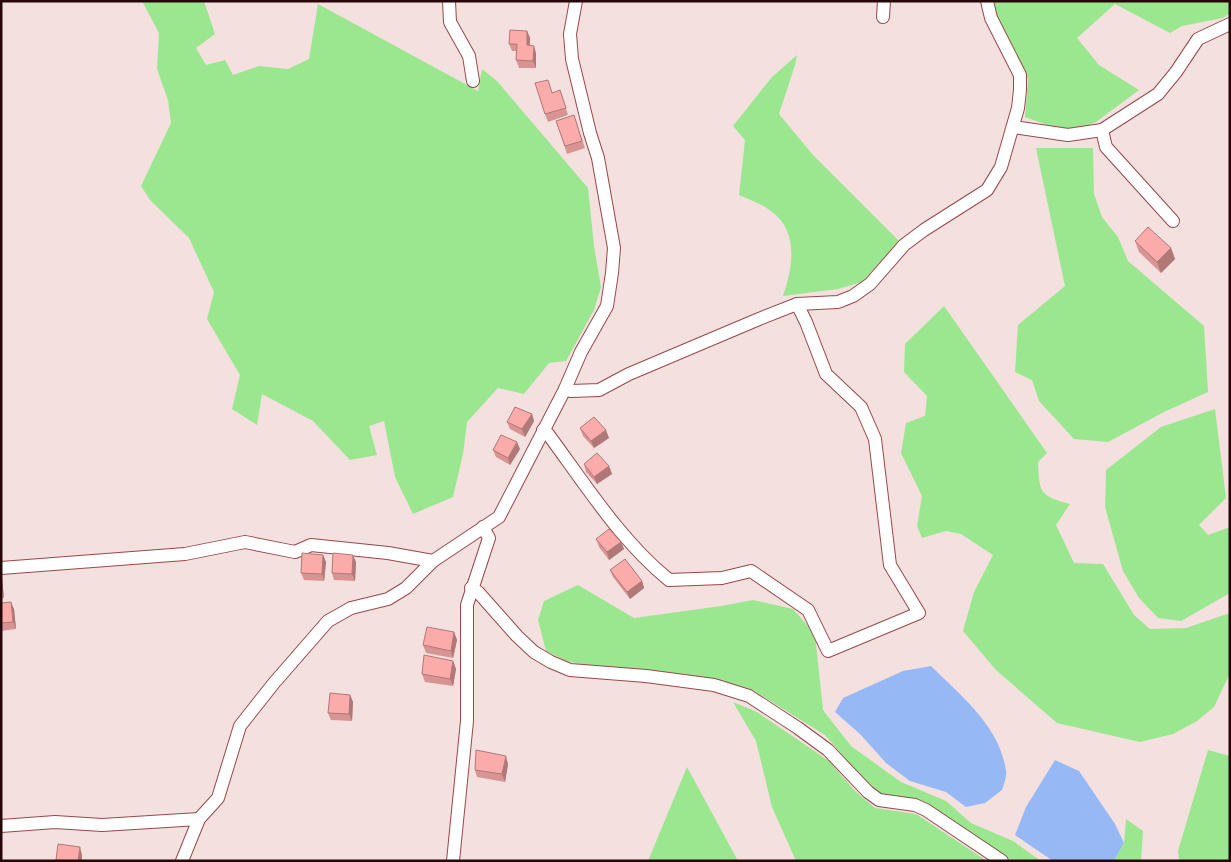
<svg xmlns="http://www.w3.org/2000/svg" width="1231" height="862" font-family="'Archivo Narrow',sans-serif">
<style>
.green{fill:#9be78f}
.water{fill:#96b9f5}
.lines{fill:none;stroke-linecap:round;stroke-linejoin:round}
.minor-casing{stroke:#984849;stroke-width:14}
.minor{stroke:#fff;stroke-width:12}
.wall{fill:#d89492}
.shaded-wall{fill:#b07877}
.building{fill:#fbacaa;stroke:#b07877}
</style>
<rect width="100%" height="100%" fill="#f4e0df"/>
<g class="green">
<path d="M142,1h62l11,33 -19,14 10,17 19,-5 8,15 26,-9 29,3 21,-10 9,-55 160,87 4,-22 15,12 91,107 6,58 7,41 -7,23 -28,51 -17,2 -25,31 -26,-6 -31,34 -4,32 -10,43 -40,17 -18,-37 -11,-56 -15,5 8,29 -27,5 -37,-39 -51,-27 -5,31 -25,-16 8,-34 -33,-56 7,-27 -25,-54 -39,-38 -9,-14 30,-63 -3,-23 -11,-31 2,-36z"/>
<path d="M994,1h236v12l-7,5 -41,8 -12,7 -55,-29 -38,34 22,27 40,25 -43,32 -26,11 -45,-16 3,-38 -33,-64z"/>
<path d="M797,55l-2,10 -16,49 34,41 86,86 -37,41 -24,7 -55,7c10,-28 16,-65 -12,-85 -9,-7 -21,-11 -32,-16l6,-55 -12,-14 39,-49z"/>
<path d="M1036,148h57l1,46 8,23 16,20 10,24 76,65 4,66 -44,20 -56,30 -34,-3 -35,-38 -7,-21 -17,-8 3,-47 47,-39z"/>
<path d="M944,306l103,147 -9,9c1,31 2,34 32,42l-14,21 18,38 29,1 31,51 16,14 36,-1 44,-15v60l-16,34 -17,14 -24,13 -33,8 -83,-19 -61,-53 -33,-39 11,-39 19,-37 -32,-21 -15,-3 -24,7 -5,-12 5,-30 -21,-43 5,-30 19,-7 2,-20 -23,-24 1,-28z"/>
<path d="M1215,409l11,89 -27,27 9,10 22,-8v66l-49,28 -23,-3 -19,-20 -16,-27 -18,-64 1,-37 55,-43z"/>
<path d="M578,585l56,33 87,-12 32,-6 40,9 22,25 8,76 28,36 50,36 45,19 25,22 42,18 28,20h-28l-97,-61 -37,-7 -11,-9 -43,-49 -72,-45 -36,-10 -126,-14 -25,-5 -20,-10 -8,-31 6,-19z"/>
<path d="M733,702l24,10 72,49 26,30 20,17 41,6 71,47h-191l-24,-54 -16,-66z"/>
<path d="M1208,750l22,6v105h-51l-1,-10z"/>
<path d="M687,767l51,94h-90z"/>
<path d="M1126,819l17,12 -2,30h-27l10,-18z"/>
</g>
<g class="water">
<path d="M931,666c30,30 69,60 75,105 1,6 -2,13 -4,19l-17,13 -19,4 -20,-15 -36,-11 -24,-18 -26,-29 -25,-22 8,-14 60,-27z"/>
<path d="M1055,760l24,11 36,53 9,19 -10,18h-61l-38,-26 11,-28z"/>
</g>
<g class="lines">
<defs>
<g id="minor">
<path d="M449,1l1,21 19,34 4,25"/>
<path d="M883,17l1,-16"/>
<path d="M1013,127l55,8 34,-5 56,-36 18,-22 22,-33 32,-15"/>
<path d="M1102,130l4,17 67,74"/>
<path d="M565,389l6,2 28,-1 30,-16 130,-55 38,-15 41,-2 15,-6 17,-12 34,-39 20,-15 63,-40 14,-23 17,-59 2,-18v-15l-29,-57 -4,-17"/>
<path d="M543,430l5,4c37,50 72,106 121,146l53,-2 29,-7 57,39 20,41 91,-38 -29,-48 -15,-126 -14,-32 -35,-33 -20,-52 -9,-18"/>
<path d="M1,568l184,-14 60,-12 50,10 16,-7 77,8 45,8"/>
<path d="M471,588l7,4 39,44 17,16 17,10 19,8 76,6 68,9 35,11 49,32 30,22 40,42 11,8 36,5 11,5 76,51"/>
<path d="M1,826l54,-4 47,3 97,-6"/>
<path d="M182,861l17,-42 19,-21 22,-72 34,-43 54,-62 23,-13 37,-9 18,-11 27,-27 66,-44 66,-128 16,-37 26,-46 5,-33 2,-25 -16,-90 -8,-25 -18,-74 -2,-25 6,-33"/>
<path d="M453,861l14,-140v-116l22,-67 -6,-11"/>
</g>
</defs>
<use href="#minor" class="minor-casing"/>
<use href="#minor" class="minor"/>
</g>
<g class="wall">
<path d="M527,31l3,7v7l6,8v15h-17l-3,-8v-9h-4l-3,-7z"/>
<path d="M560,90l8,25 -20,7 -3,-8 7,-21z"/>
<path d="M574,115l11,33 -18,6 -11,-33z"/>
<path d="M1135,241l36,7 4,11 -14,14 -22,-21z"/>
<path d="M532,414l2,7 -9,16 -15,-8 -3,-7z"/>
<path d="M580,428l29,10 -15,10 -11,-12z"/>
<path d="M520,449l-10,16 -14,-8 -3,-7z"/>
<path d="M584,464l25,2 3,8 -15,10 -11,-12z"/>
<path d="M596,539l25,3 3,7 -15,11 -10,-13z"/>
<path d="M323,555l3,7 -2,19 -20,-1 -3,-7z"/>
<path d="M356,562l-1,19 -21,-1 -2,-7z"/>
<path d="M610,570l32,11 2,7 -14,11 -17,-22z"/>
<path d="M1,575l3,23h-3z"/>
<path d="M1,603l13,6 2,20 -15,2z"/>
<path d="M454,632l3,8 -4,18 -27,-5 -3,-8z"/>
<path d="M453,661l3,8 -3,17 -28,-4 -3,-8z"/>
<path d="M350,695l3,7 -1,19 -21,-1 -3,-7z"/>
<path d="M508,764l-3,18 -28,-5 -2,-7z"/>
</g>
<g class="shaded-wall">
<path d="M527,31l3,7 -1,15 -2,-8z"/>
<path d="M534,46l2,7v15l-3,-7z"/>
<path d="M1171,248l4,11 -14,14 -4,-11z"/>
<path d="M532,414l2,7 -9,16 -3,-8z"/>
<path d="M606,430l3,8 -15,10 -3,-7z"/>
<path d="M517,442l3,7 -10,16 -2,-7z"/>
<path d="M609,466l3,8 -15,10 -3,-7z"/>
<path d="M621,542l3,7 -15,11 -2,-8z"/>
<path d="M323,555l3,7 -2,19 -2,-7z"/>
<path d="M353,555l3,7 -1,19 -3,-7z"/>
<path d="M1,575l1,3 2,20 -2,-8z"/>
<path d="M642,581l2,7 -14,11 -3,-7z"/>
<path d="M11,602l3,7 2,20 -3,-7z"/>
<path d="M454,632l3,8 -4,18 -2,-7z"/>
<path d="M453,661l3,8 -3,17 -3,-7z"/>
<path d="M350,695l3,7 -1,19 -3,-7z"/>
<path d="M506,756l2,8 -3,18 -3,-8z"/>
<path d="M80,847l2,8v6h-4z"/>
</g>
<g class="building">
<path d="M510,30l17,1v14l7,1 -1,15 -17,-1 1,-16h-8z"/>
<path d="M548,80l4,13 8,-3 6,18 -21,6 -10,-31z"/>
<path d="M574,115l8,26 -17,5 -9,-25z"/>
<path d="M1148,227l23,21 -14,14 -22,-21z"/>
<path d="M515,407l17,7 -10,15 -15,-7z"/>
<path d="M594,417l12,13 -15,11 -11,-13z"/>
<path d="M501,435l16,7 -9,16 -15,-8z"/>
<path d="M597,453l12,13 -15,11 -10,-13z"/>
<path d="M609,529l12,13 -14,10 -11,-13z"/>
<path d="M302,553l21,2 -1,19 -21,-1z"/>
<path d="M333,553l20,2 -1,19 -20,-1z"/>
<path d="M625,559l17,22 -15,11 -17,-22z"/>
<path d="M11,602l2,20 -12,1v-20z"/>
<path d="M427,627l27,5 -3,19 -28,-6z"/>
<path d="M424,655l29,6 -3,18 -28,-5z"/>
<path d="M330,693l20,2 -1,19 -21,-1z"/>
<path d="M476,750l30,6 -4,18 -27,-4z"/>
<path d="M58,844l22,3 -2,14 -22,-1z"/>
</g>
<rect width="1231" height="862" fill="none" stroke="#260608" stroke-width="5"/>
</svg>
